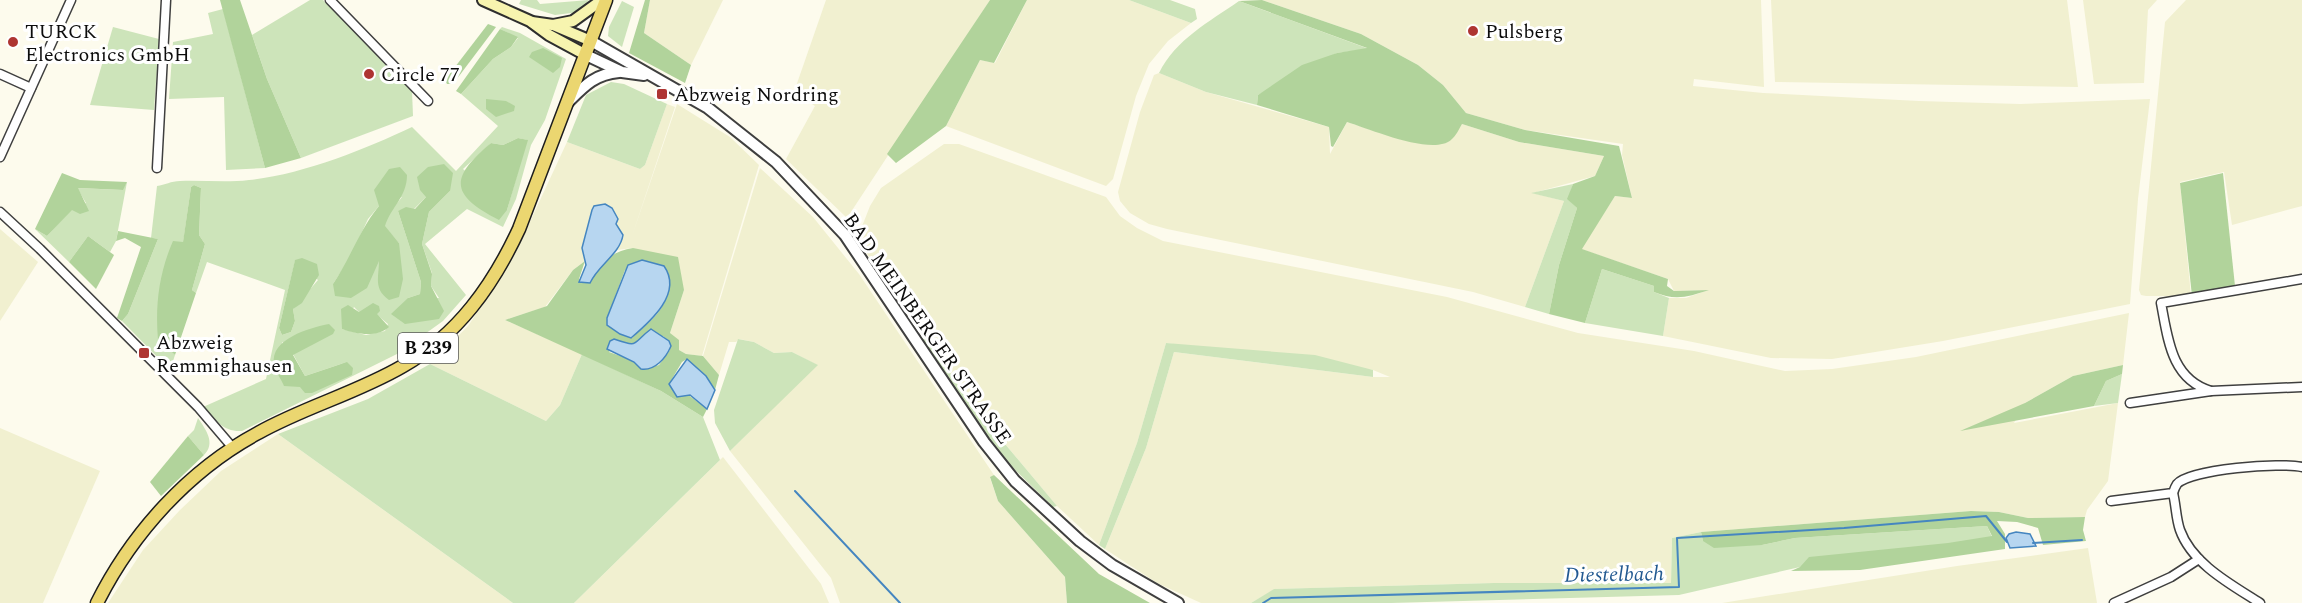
<svg xmlns="http://www.w3.org/2000/svg" width="2302" height="603" font-family="Spectral,serif">
<style>
.farmland{fill:#f1f0d0}
.green{fill:#cde4ba;fill-rule:evenodd}
.forest{fill:#b1d39b;fill-rule:evenodd}
.water{fill:#b7d6f0;stroke:#4586c0;stroke-width:1.5}
.lines{fill:none;stroke-linecap:round;stroke-linejoin:round}
.stream{stroke:#4586c0;stroke-width:2}
.minor-casing{stroke:#3f3f3f;stroke-width:11}
.tertiary-casing{stroke:#3f3f3f;stroke-width:14}
.secondary-casing{stroke:#2e2e2e;stroke-width:14}
.primary-casing{stroke:#1d1d1d;stroke-width:15}
.minor{stroke:#fff;stroke-width:8}
.tertiary{stroke:#fff;stroke-width:10}
.secondary{stroke:#f7f4af;stroke-width:10}
.primary{stroke:#ebd670;stroke-width:12}
.poi-dot{fill:#ae3532;stroke:#fff;stroke-width:2}
.labels{text-anchor:middle;stroke-width:6;stroke-linejoin:round;paint-order:stroke}
.shield{fill:#fff;stroke:#555;stroke-width:1.5}
.shield-label{font-size:18px;font-weight:bold;fill:#0c0c0c}
.poi-label{font-size:20px;fill:#0c0c0c;stroke:#fff;text-anchor:start}
.street-label{font-size:20px;fill:#0c0c0c;stroke:#fff}
.water-label{font-size:21px;font-style:italic;fill:#225991;stroke:#fff}
</style>
<rect width="100%" height="100%" fill="#fdfbed"/>
<g class="farmland">
<path d="M650,0h73l-32,65 -47,-32z"/>
<path d="M826,0h164l-143,218 -61,-59 29,-53 -21,-14z"/>
<path d="M1027,0h102l62,23 -23,18 -19,23 -13,32 -23,83 -7,7 -160,-60 34,-66 15,3z"/>
<path d="M1262,0h499l3,87 -70,-8 -1,7 70,7 156,8 101,3 130,-5 -12,100 -8,105 -187,37 -111,18 -61,-1 -108,-22 6,-38h17l22,-8 -34,1 -6,-12 -87,-30 34,-53 17,2 -10,-43 1,-11 -98,-14 -59,-17 -23,-28 -25,-20 -57,-31z"/>
<path d="M1771,0h296l11,87 -303,-5z"/>
<path d="M2083,0h74l-9,10 -4,73 -50,1z"/>
<path d="M2186,0h116v206l-70,19 -8,-53 -44,10 11,114h-45l-5,-1 -2,-5 26,-268z"/>
<path d="M1159,73l47,19 123,35 1,27 17,-32 56,18h48l11,-16 57,18 85,14 -9,20 -62,17 31,8 -39,106 -52,-15 -306,-63 -18,-5 -19,-11 -10,-12 -2,-9 22,-80 14,-37z"/>
<path d="M667,104l8,3 -43,129 45,-132 53,33 29,28 -57,191 -16,-2 -7,-4 -9,-17 14,-43 -51,-42 -16,2 6,-15 -6,-10 1,-7 -6,-10 -7,-4 -13,6 -8,31 1,20 -12,9 -28,37 -40,13 77,34 -22,51 -14,16 -116,-57 38,-38 33,-49 14,-23 52,-112 73,27 5,-4z"/>
<path d="M944,144h15l147,53 14,19 17,12 26,13 284,56 131,36 116,18 91,20 47,-2 84,-12 213,-44 -6,52 -50,11 -48,27 -11,20 104,-20 -10,78 -21,29 -2,7 -57,1 -29,-6 -28,-1 -270,21 -29,6 -1,45h-177l-219,6 -24,14h-50l-44,-20 -52,-34 41,-101 28,-96 199,25h17l-17,-7 -207,-27 -29,100 -38,102 -42,-39 -93,-111 -107,-156 13,-33 11,-18z"/>
<path d="M760,168l53,49 46,57 135,201 -4,3 8,23 67,76 2,26h-227l-9,-25 -101,-127 87,-86 -25,-13 -18,1 -20,-11 -15,-3 -3,3h-7l-10,33 -16,-19z"/>
<path d="M0,229l38,33 -38,59z"/>
<path d="M0,428l100,43 -57,132h-43z"/>
<path d="M278,434l235,169h-405l35,-53 37,-40 41,-39z"/>
<path d="M723,457l98,127 8,19h-255z"/>
<path d="M2088,548l9,55h-375l235,-37z"/>
</g>
<g class="green">
<path d="M310,0h13l89,91 1,25 -112,42 -34,-79 -15,-44z"/>
<path d="M521,0h16l3,4 49,-4 -10,12 -24,3 -36,-11z"/>
<path d="M1129,0h41l25,9 2,10 -6,4z"/>
<path d="M622,1l12,6 -12,40 -14,-11 1,-9z"/>
<path d="M1239,1l130,48 -32,4 -79,42 -1,10 -51,-13 -47,-19c17,-34 50,-51 80,-72z"/>
<path d="M223,9l42,159 -39,2 -2,-73 -55,2 4,-57 40,-8 -5,-21z"/>
<path d="M113,27l46,12 -5,71 -64,-5z"/>
<path d="M502,27l18,6 46,26 -21,61 -14,25 -15,54 -13,28 -36,-18 -42,35 41,51 -23,26 -46,33 -155,77c-19,1 -27,-11 -39,-24l63,-28 19,-89 -78,-28 -11,31 -4,-3 13,-46 -6,-9 2,-47 -7,-3 -3,2 -8,56 -25,97 17,15 -5,15 -48,-49 6,-7 30,-75 -7,-1 6,-52c8,-1 14,-5 23,-5 23,-1 46,2 69,-1 52,-5 117,-31 163,-53l44,44 42,-45 -37,-32 32,-35 18,-12 7,-9 -18,-9zM518,138l9,2 -20,70 -44,-41 28,-26 12,2zM450,191l-21,21 -7,32 10,29 -1,13 8,12h-31l12,-4 1,-12 -23,-71 16,-2 12,-12zM402,197l-13,16 -5,13 15,17 -66,41 17,-26 18,-39 11,-13zM295,261l23,19 -25,29 2,12 -4,11 -9,3 -3,-7zM354,307l5,5 17,2 12,10 -3,7 -19,4 -24,-6zM282,342l14,10 -3,2 12,22 42,-14 -63,24z"/>
<path d="M611,82l13,2 43,20 -22,61 -5,4 -73,-27 19,-47z"/>
<path d="M127,182l-11,59 -6,11 -22,-16 -19,26 -34,-33 12,7 25,-27 14,-6 -9,-15 45,2z"/>
<path d="M1573,184l-5,15 9,9 -18,57 -10,49 -24,-7 39,-106 -33,-8z"/>
<path d="M1602,269l52,17v6l15,6 -6,38 -78,-13z"/>
<path d="M926,335l38,60 93,111 -4,1 -46,-45 -38,-50 -49,-73z"/>
<path d="M738,339l16,3 20,11 18,-1 26,13 -88,86 -15,-28 -1,-13z"/>
<path d="M1166,343l149,12 58,15v7l-199,-25 -28,96 -41,101 -6,-4 38,-102z"/>
<path d="M582,354l79,37 42,26 17,43 -146,143h-61l-235,-169 90,-35 62,-35 116,57 14,-16z"/>
<path d="M2122,374l-4,29 -24,3 12,-25z"/>
<path d="M198,418c8,12 18,25 6,37l-16,-19 6,-6z"/>
<path d="M1987,526l5,11 -192,30 -121,28 -288,8h-140l23,-14 220,-6h177l1,-45 29,-6 2,9 59,4 33,-7z"/>
</g>
<g class="forest">
<path d="M220,0h20l27,79 34,79 -36,10z"/>
<path d="M645,0h5l-6,33 47,32 -6,18 -56,-30z"/>
<path d="M990,0h37l-33,63 -14,-3 -34,66 -50,37 -9,-9z"/>
<path d="M1262,0l99,34 57,31 25,20 23,28 59,17 94,16 13,52 -17,-2 -33,53 86,30 -1,7 7,5 35,-1c-21,7 -34,11 -55,2v-6l-52,-17 -17,54 -36,-9 10,-49 18,-57 -10,-9 6,-15 22,-8 9,-20 -85,-14 -57,-18c-3,5 -6,12 -11,16 -19,16 -81,-11 -104,-18l-14,25 -2,-1 -2,-19 -72,-22 1,-10 44,-30 35,-12 30,-5 -128,-47z"/>
<path d="M488,24l8,3 -43,57h-6l-2,-4z"/>
<path d="M500,29l18,8 -7,10 -18,12 -32,35 -5,-3z"/>
<path d="M543,48l19,10 -2,9 -7,6 -24,-16 3,-5z"/>
<path d="M486,99l20,2 9,5 -1,5 -18,6 -10,-8z"/>
<path d="M518,138l10,2 -21,70 -8,10c-49,-25 -50,-42 -8,-77l12,2z"/>
<path d="M444,164l9,9 -3,18 -21,21 -7,32 10,30 -1,12 13,25 -5,8 -34,5 -14,-10 17,-16 12,-4 1,-12 -23,-71 8,-4 9,2 11,-12 -6,-7 -3,-13 11,-10z"/>
<path d="M400,167l7,8c0,22 -16,32 -22,51l14,17 4,36 -4,18 -10,3c-16,-11 -10,-23 -10,-39l-12,27 -16,10 -16,-2 -2,-12c17,-25 27,-55 46,-78l-5,-16 15,-21z"/>
<path d="M62,173l18,7 47,2 -4,8 -45,-2 11,23 -9,3 -8,-4 -25,26 -12,-7z"/>
<path d="M2223,173l12,113 -43,10 -12,-113z"/>
<path d="M194,185l7,3 -2,47 6,9 -13,46 4,3 -21,62 -17,-15c-3,-35 1,-67 15,-99l10,1 8,-55z"/>
<path d="M118,231l40,8 -30,75 -6,7 -5,-3 24,-71 -16,-9 -9,3z"/>
<path d="M88,236l26,19 -18,34 -27,-27z"/>
<path d="M633,248l45,9 6,33 -14,43 9,7v10l7,4 17,2 16,19 -4,15 -9,-14 -19,-17 -5,3 -13,22 8,13 10,-3 20,15 -4,8 -42,-26 -156,-71 42,-14 26,-36 12,-9 -6,18 11,4c9,-19 21,-32 43,-35zM647,261l17,5c11,38 -6,48 -32,72l-12,-4 -13,-9v-7l18,-48zM663,336l6,5 1,9 -11,15 -7,2 -43,-15 9,-12 12,6 13,-8z"/>
<path d="M302,258l15,6 2,11 -17,28 -9,6 2,12 -4,11 -9,3 -3,-7 16,-68z"/>
<path d="M373,303l6,3 1,5 -3,3 12,13c-12,11 -33,7 -47,2l-1,-20 7,-4 11,7z"/>
<path d="M329,324l6,6 -2,4 -40,21 12,21 42,-14 6,6 -1,7 -40,18h-7l-5,-6 -16,-1c-3,-7 -9,-15 -10,-22 -4,-25 35,-36 55,-40z"/>
<path d="M2123,365l-1,9 -16,7 -12,25 -134,25 65,-28 48,-27z"/>
<path d="M188,436l16,19 -43,41 -11,-14z"/>
<path d="M994,475l105,99 51,29h-83l-2,-26 -67,-76 -8,-24z"/>
<path d="M1971,511l28,1 29,6 57,-1 -2,13 3,11 -43,4 -5,-17 -21,-6 -20,-1 8,13v15l-145,21 -69,1 9,-4 9,-10 139,-14 44,-7 -5,-10 -192,12 -33,7 -48,3 -11,-7 -2,-9z"/>
</g>
<g class="water">
<path d="M605,204l7,4 6,11 -2,5 7,11c-3,19 -25,30 -33,48l-11,-1 7,-17 -4,-17 10,-38 2,-4z"/>
<path d="M642,260l22,6c19,27 -13,55 -33,72l-11,-4 -13,-9v-7l21,-53z"/>
<path d="M651,329l18,12 2,5c-5,12 -16,25 -30,23l-7,-7 -27,-13 3,-8 4,-2c26,9 17,5 37,-10z"/>
<path d="M687,359l19,17 9,14 -8,19 -17,-14 -13,2 -8,-13z"/>
<path d="M2016,532l14,2 6,12 -26,2 -4,-10 3,-4z"/>
</g>
<g class="lines">
<g class="stream">
<path d="M795,491l105,112"/>
<path d="M2033,543l49,-3"/>
<path d="M1263,603l8,-5 408,-11 -2,-49 167,-10 142,-12 21,26"/>
</g>
<defs>
<g id="minor">
<path d="M330,0l98,101"/>
<path d="M0,74l31,14"/>
<path d="M0,157l71,-157"/>
<path d="M157,168l9,-168"/>
<path d="M0,212l40,37 158,158 35,41"/>
<path d="M2211,391c-40,-12 -43,-52 -50,-88l141,-24"/>
<path d="M2130,403l81,-12 91,-4"/>
<path d="M2173,493c3,12 3,26 7,37 12,34 52,55 80,73"/>
<path d="M2111,501l62,-8c1,-3 2,-6 4,-9 13,-15 105,-22 125,-17"/>
<path d="M2114,603l57,-26 28,-18"/>
</g>
<g id="tertiary">
<path d="M591,41l117,67 68,54 69,73 139,207 31,39 65,60 32,24 66,38"/>
<path d="M586,55l36,17 22,3"/>
<path d="M568,102c16,-16 27,-28 51,-30"/>
</g>
<g id="secondary">
<path d="M483,0l47,21 19,14 37,20"/>
<path d="M532,22l21,3 38,16"/>
<path d="M553,25l20,-4 29,-21"/>
</g>
<path id="primary" d="M97,603c35,-70 92,-133 161,-170 46,-26 99,-40 145,-67 55,-31 90,-81 116,-137l87,-229"/>
</defs>
<use href="#minor" class="minor-casing"/>
<use href="#tertiary" class="tertiary-casing"/>
<use href="#secondary" class="secondary-casing"/>
<use href="#primary" class="primary-casing"/>
<use href="#minor" class="minor"/>
<use href="#tertiary" class="tertiary"/>
<use href="#secondary" class="secondary"/>
<use href="#primary" class="primary"/>
</g>
<g class="poi-dot">
<circle cx="1473" cy="31" r="6"/>
<circle cx="13" cy="42" r="6"/>
<circle cx="369" cy="74" r="6"/>
<rect x="656" y="88" width="12" height="12" rx="3"/>
<rect x="138" y="347" width="12" height="12" rx="3"/>
</g>
<g class="labels">
<rect class="shield" x="398" y="333" width="60" height="30" rx="4.5"/>
<g class="shield-label">
<text x="428" y="354">B 239</text>
</g>
<g class="poi-label">
<text x="25" y="38">TURCK<tspan x="25" dy="23">Electronics GmbH</tspan></text>
<text x="1485" y="38">Pulsberg</text>
<text x="381" y="81">Circle 77</text>
<text x="674" y="101">Abzweig Nordring</text>
<text x="156" y="349">Abzweig<tspan x="156" dy="23">Remmighausen</tspan></text>
</g>
<g class="street-label">
<text transform="translate(928 328) rotate(55)" y="7">BAD MEINBERGER STRASSE</text>
</g>
<g class="water-label">
<text transform="translate(1614 574) rotate(-1)" y="7">Diestelbach</text>
</g>
</g>
</svg>
